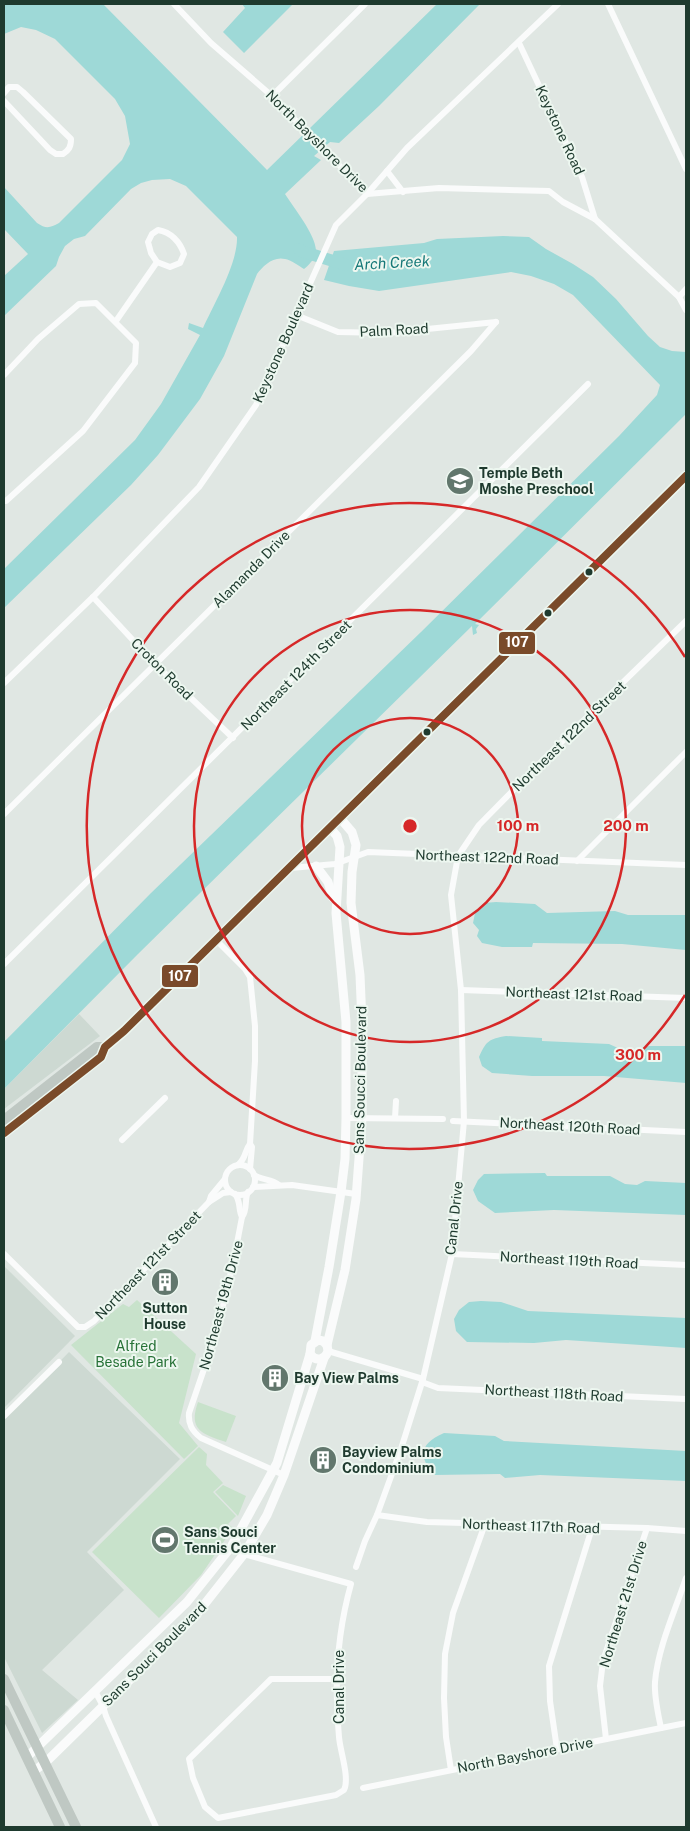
<svg xmlns="http://www.w3.org/2000/svg" width="690" height="1831" font-family="'Public Sans',sans-serif">
<style>
.built{fill:#cdd9d2}
.green{fill:#c8e2cb}
.water{fill:#9ed9d7}
.lines{fill:none;stroke-linecap:round;stroke-linejoin:round}
.river{stroke:#9ed9d7;stroke-width:12}
.street{stroke:#fafbfb;stroke-width:6}
.secondary{stroke:#fafbfb;stroke-width:9}
.primary{stroke:#bfc8c3;stroke-width:10}
.bus-1-casing{stroke:#edf7f0;stroke-width:11}
.bus-1{stroke:#7a4b2a;stroke-width:8}
.ring{fill:none;stroke:#d62828;stroke-width:2.5}
.bus-dot{fill:#1e3a2e;stroke:#edf7f0;stroke-width:2}
.labels{text-anchor:middle;stroke-width:4;stroke-linejoin:round;paint-order:stroke}
.street-label{font-size:14px;fill:#1e3a2e;stroke:#edf7f0}
.poi-label{font-size:14px;font-weight:bold;fill:#1e3a2e;stroke:#edf7f0;text-anchor:start}
.park-label{font-size:14px;fill:#277237;stroke:#edf7f0}
.water-label{font-size:15px;font-style:italic;fill:#167878;stroke:#edf7f0}
.centre{fill:#d62828;stroke:#edf7f0;stroke-width:2.5}
.ring-label{font-size:15px;text-anchor:middle;font-weight:bold;fill:#d62828;stroke:#edf7f0;stroke-width:4;stroke-linejoin:round;paint-order:stroke}
.line-badge{stroke:#edf7f0;stroke-width:2}
.badge-label{font-size:14px;text-anchor:middle;font-weight:bold;fill:#fff}
</style>
<rect width="100%" height="100%" fill="#e0e7e3"/>
<g class="built">
<path d="M79,1014l21,22 -96,73v-20z"/>
<path d="M4,1266l71,70 -71,72z"/>
<path d="M69,1352l111,107 -93,93 37,38 -82,80 36,30 -36,33 -38,-76v-238z"/>
</g>
<g class="green">
<path d="M137,1300l59,54 -17,69 19,23 -14,13 -113,-114 52,-41 6,3z"/>
<path d="M198,1402l38,14 -10,26c-24,-8 -38,-12 -28,-40z"/>
<path d="M199,1447l8,7 -1,11 17,18 -10,9 23,24 -8,8 5,4 -32,47 -42,43 -67,-66z"/>
<path d="M223,1485l23,11 -8,20 -23,-24z"/>
</g>
<g class="water">
<path d="M4,4h99l164,166 170,-166h43l-101,102 -40,37 -9,-1 -16,14 7,4 -36,34c9,14 30,40 31,56 0,8 -7,15 -12,19 -5,-3 -13,-9 -19,-10 -12,-3 -22,7 -28,15l-33,82 -24,43 -42,56 -27,30 -127,123v-39l131,-129 26,-36 39,-69 -12,-6 1,-6 14,5c11,-24 35,-65 34,-91l-51,-51 -16,-7 -18,1 -11,3 -10,6 -46,47 -11,3 -9,7 -6,11 -3,9 -52,50v-40l24,-22 -24,-25v-42l33,36c9,6 13,5 22,0l63,-63 8,-16 -5,-28 -10,-17 -60,-60 -19,-9 -15,-3 -17,7z"/>
<path d="M242,4h51l-49,49 -21,-21 22,-24z"/>
<path d="M503,236l26,1 17,12 27,15 20,13 23,22 32,37 12,11 12,4 14,1v62l-211,210 4,1 -3,4 1,4 -4,2 -1,-9 -334,328 -134,135v-47l147,-149 270,-261 198,-196 38,-41 3,-10 -87,-90 -19,-11 -23,-8 -20,-4 -132,19 -30,-5 -25,-6 10,-29 90,-8 13,-4z"/>
<path d="M496,902l39,2 12,9 68,-2 13,4h58v35l-64,-6 -89,-1 -1,4h-30l-20,-4 -5,-7 2,-6 -6,-7 2,-10 9,-10z"/>
<path d="M506,1036l36,2v3l67,3 9,4 14,3 17,-5h37v37l-82,-7h-72l-40,-3 -10,-7 -3,-9c7,-16 10,-18 27,-21z"/>
<path d="M545,1173l2,3h63l15,8 12,1 8,-4 41,2v32l-132,-5 -59,3 -17,-12 -5,-11 5,-10 6,-6z"/>
<path d="M481,1301l20,1 27,9 158,7v30l-120,-8 -32,3 -67,-1 -11,-11 -2,-12 5,-9 10,-8z"/>
<path d="M444,1433l51,3 9,5 182,10v30l-146,-6 -35,3 -5,-4 -66,1c-17,-20 -13,-32 10,-42z"/>
</g>
<g class="lines">
<path class="river" d="M299,249l2,2 45,14"/>
<g class="street">
<path d="M174,4l37,39 61,53 95,98 72,-6 110,3 14,11 32,17 84,78 7,13"/>
<path d="M608,4l78,165"/>
<path d="M519,43l63,134 13,42"/>
<path d="M4,93l5,-6h8l6,5 48,47c0,8 -2,11 -8,15h-7l-6,-4 -46,-49"/>
<path d="M272,96l93,-92"/>
<path d="M387,171l16,21"/>
<path d="M679,297l7,-8"/>
<path d="M296,315l42,17 50,1 108,-11"/>
<path d="M116,321l41,-59 13,5 10,-4 4,-9c-4,-12 -13,-22 -26,-24l-6,4 -4,8 3,11 6,9"/>
<path d="M4,375l34,-36 41,-35 17,-1 40,40 -1,20 -52,68 -77,70h-2"/>
<path d="M93,597l62,67 78,74"/>
<path d="M4,683l89,-86 106,-110 57,-82 80,-180 31,-31 40,-46 151,-144"/>
<path d="M4,814l467,-463 25,-29"/>
<path d="M577,861l109,-109"/>
<path d="M291,868l44,-4 33,-12 318,13"/>
<path d="M216,940l29,29 5,8 5,49v35l-5,83c-6,7 -3,13 -12,21"/>
<path d="M4,964l584,-580"/>
<path d="M461,990l225,8"/>
<path d="M346,1118l97,1"/>
<path d="M395,1118l1,-17"/>
<path d="M453,1121l233,11"/>
<path d="M122,1140l43,-42"/>
<path d="M250,1144l2,3 -2,22"/>
<circle cx="240" cy="1180" r="15"/>
<path d="M254,1175c7,5 18,4 25,10"/>
<path d="M253,1187l39,-2 64,9"/>
<path d="M248,1192c-4,8 0,18 -6,25l-8,42 -17,72 -28,82c-1,11 3,18 12,25l83,37"/>
<path d="M235,1194c6,7 3,16 7,23"/>
<path d="M209,1202l2,-6 14,-17"/>
<path d="M4,1254l74,73h7l9,-6 115,-119 14,-9 8,-1"/>
<path d="M452,1254l234,11"/>
<path d="M328,1351l95,28"/>
<path d="M422,1382l16,6 248,11"/>
<path d="M4,1416l55,-54"/>
<path d="M377,1515l50,7 220,6 39,3"/>
<path d="M231,1547l13,7 107,30c-14,50 -17,102 -12,153 1,14 11,41 5,53l-8,5 -118,23 -13,-11 -12,-29 -4,-19 82,-80h65"/>
<path d="M356,1567l9,-26 12,-26 24,-66 22,-70 29,-125 12,-133 -3,-131 -10,-95 7,-39 21,-31 63,-64 144,-140"/>
<path d="M96,1693l7,13 3,10 50,111"/>
<path d="M661,1728c-3,-15 -7,-31 -6,-46 3,-35 20,-71 31,-104"/>
<path d="M606,1739l-6,-53 3,-25 44,-133"/>
<path d="M557,1749l-7,-48 -1,-35 43,-138"/>
<path d="M451,1770l-5,-33 -2,-39 1,-44 8,-41 32,-89"/>
<path d="M363,1788l323,-65"/>
</g>
<g class="secondary">
<path d="M316,866l12,16 5,16"/>
<path d="M315,1341l14,-74 12,-75 4,-33 1,-41v-96l-10,-109 4,-66 -3,-11 -7,-8"/>
<path d="M310,1354c6,8 15,6 18,-3l-1,-6 18,-75 11,-71 6,-81v-95l-2,-48 -9,-72 1,-31 4,-27 -4,-13 -12,-14"/>
<path d="M27,1757l160,-155 44,-55 46,-84 33,-109 1,-9 7,-5 5,1 4,4"/>
<path d="M34,1771l12,-9 150,-147 48,-61 23,-39 17,-40 40,-117"/>
</g>
<g class="primary">
<path d="M4,1120l93,-73h8"/>
<path d="M4,1133l97,-76 4,-10 19,-16 562,-555"/>
<path d="M4,1679l72,148"/>
<path d="M4,1710l56,117"/>
</g>
<defs>
<path id="bus-1" d="M4,1133l97,-76 4,-10 19,-16 562,-555"/>
</defs>
<use href="#bus-1" class="bus-1-casing"/>
<use href="#bus-1" class="bus-1"/>
</g>
<g class="ring">
<circle cx="410" cy="826" r="108"/>
<circle cx="410" cy="826" r="216"/>
<path d="M685 995A323 323 0 1 1 685 657"/>
</g>
<defs>
<symbol id="school-disc" viewBox="-11 -11 22 22"><circle r="9.5" fill="#62776d" stroke="#edf7f0"/><path d="M0-5L7-2L0 1L-7-2ZM-4 1L0 2.5L4 1V4Q0 6-4 4Z" fill="#fff"/></symbol>
<symbol id="building-disc" viewBox="-11 -11 22 22"><circle r="9.5" fill="#62776d" stroke="#edf7f0"/><path d="M-4-6H4V6H1V3H-1V6H-4ZM-2.5-4.3h1.7v1.8h-1.7ZM.8-4.3h1.7v1.8H.8ZM-2.5-1h1.7V.8h-1.7ZM.8-1h1.7V.8H.8Z" fill="#fff"/></symbol>
<symbol id="stadium-disc" viewBox="-11 -11 22 22"><circle r="9.5" fill="#62776d" stroke="#edf7f0"/><path d="M0-5a6.5 5 0 1 0 0 10a6.5 5 0 1 0 0-10ZM-3.5-1.8h7v3.6h-7Z" fill="#fff"/></symbol>
</defs>
<g fill-rule="evenodd">
<use href="#school-disc" x="444" y="465" width="32" height="32"/>
<use href="#building-disc" x="149" y="1266" width="32" height="32"/>
<use href="#building-disc" x="259" y="1362" width="32" height="32"/>
<use href="#building-disc" x="307" y="1444" width="32" height="32"/>
<use href="#stadium-disc" x="149" y="1524" width="32" height="32"/>
</g>
<g class="bus-dot">
<circle cx="589" cy="572" r="4.5"/>
<circle cx="548" cy="613" r="4.5"/>
<circle cx="427" cy="732" r="4.5"/>
</g>
<g class="labels">
<g class="street-label">
<text transform="translate(560 130) rotate(65)" y="5">Keystone Road</text>
<text transform="translate(317 141) rotate(45)" y="5">North Bayshore Drive</text>
<text transform="translate(394 330) rotate(-3)" y="5">Palm Road</text>
<text transform="translate(283 343) rotate(-66)" y="5">Keystone Boulevard</text>
<text transform="translate(251 569) rotate(-45)" y="5">Alamanda Drive</text>
<text transform="translate(162 669) rotate(45)" y="5">Croton Road</text>
<text transform="translate(296 675) rotate(-45)" y="5">Northeast 124th Street</text>
<text transform="translate(569 736) rotate(-44)" y="5">Northeast 122nd Street</text>
<text transform="translate(487 857) rotate(2)" y="5">Northeast 122nd Road</text>
<text transform="translate(574 994) rotate(2)" y="5">Northeast 121st Road</text>
<text transform="translate(360 1080) rotate(-89)" y="5">Sans Soucci Boulevard</text>
<text transform="translate(570 1126) rotate(3)" y="5">Northeast 120th Road</text>
<text transform="translate(454 1218) rotate(-84)" y="5">Canal Drive</text>
<text transform="translate(569 1260) rotate(3)" y="5">Northeast 119th Road</text>
<text transform="translate(148 1265) rotate(-46)" y="5">Northeast 121st Street</text>
<text transform="translate(221 1305) rotate(-75)" y="5">Northeast 19th Drive</text>
<text transform="translate(554 1393) rotate(3)" y="5">Northeast 118th Road</text>
<text transform="translate(531 1526) rotate(2)" y="5">Northeast 117th Road</text>
<text transform="translate(623 1604) rotate(-73)" y="5">Northeast 21st Drive</text>
<text transform="translate(154 1654) rotate(-45)" y="5">Sans Souci Boulevard</text>
<text transform="translate(339 1687) rotate(-90)" y="5">Canal Drive</text>
<text transform="translate(525 1755) rotate(-11)" y="5">North Bayshore Drive</text>
</g>
<g class="poi-label">
<text x="479" y="478">Temple Beth<tspan x="479" dy="16">Moshe Preschool</tspan></text>
<text x="165" y="1313" text-anchor="middle">Sutton<tspan x="165" dy="16">House</tspan></text>
<text x="294" y="1383">Bay View Palms</text>
<text x="342" y="1457">Bayview Palms<tspan x="342" dy="16">Condominium</tspan></text>
<text x="184" y="1537">Sans Souci<tspan x="184" dy="16">Tennis Center</tspan></text>
</g>
<g class="park-label">
<text x="136" y="1351">Alfred<tspan x="136" dy="16">Besade Park</tspan></text>
</g>
<g class="water-label">
<text transform="translate(392 263) rotate(-3)" y="5">Arch Creek</text>
</g>
</g>
<circle cx="410" cy="826" r="8" class="centre"/>
<g class="ring-label">
<text x="518" y="831">100 m</text>
<text x="626" y="831">200 m</text>
<text x="638" y="1060">300 m</text>
</g>
<g class="line-badge">
<rect x="498" y="631" width="38" height="24" rx="5" fill="#7a4b2a"/>
<rect x="161" y="964" width="38" height="24" rx="5" fill="#7a4b2a"/>
</g>
<g class="badge-label">
<text x="517" y="647">107</text>
<text x="180" y="981">107</text>
</g>
<rect width="690" height="1831" fill="none" stroke="#1e3a2e" stroke-width="10"/>
</svg>
